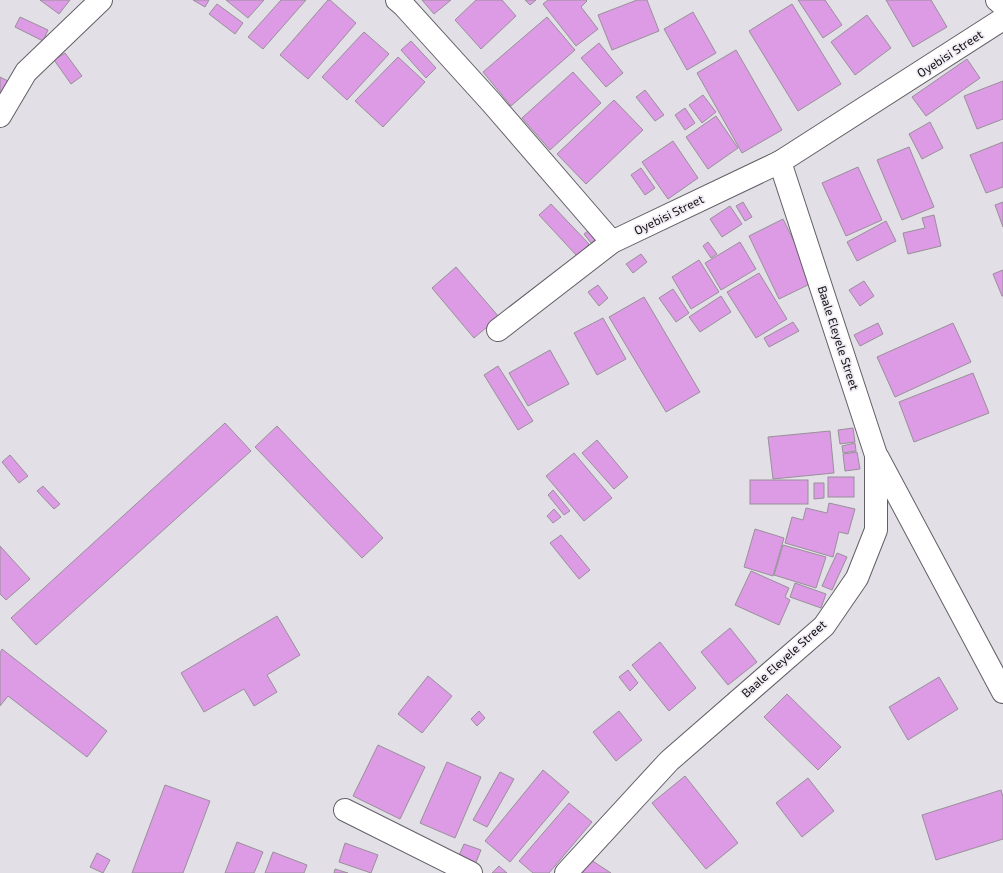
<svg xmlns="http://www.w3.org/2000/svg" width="1003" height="873" font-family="'Exo 2',sans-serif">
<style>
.building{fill:#dd9ae5;stroke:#979198}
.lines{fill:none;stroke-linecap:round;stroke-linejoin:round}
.minor-casing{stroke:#635f66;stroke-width:24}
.minor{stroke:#fff;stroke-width:22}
.labels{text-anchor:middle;stroke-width:3.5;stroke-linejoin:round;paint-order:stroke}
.street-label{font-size:12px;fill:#0e0d0f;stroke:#f1ecf4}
</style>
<rect width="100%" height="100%" fill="#e3dfe7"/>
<g class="building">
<path d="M40,0h30l-11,14z"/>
<path d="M193,0h16l-4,7z"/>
<path d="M226,0h38l-16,18z"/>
<path d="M281,0h25l-43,49 -15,-12z"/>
<path d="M328,0h2l26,23 -48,56 -28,-24z"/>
<path d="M422,0h29l-17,14z"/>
<path d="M476,0h26l14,16 -35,33 -26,-29z"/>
<path d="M525,0h11l-6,5z"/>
<path d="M548,0h38l1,1 -6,6 17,22 -22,17 -33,-42z"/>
<path d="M637,0h10l12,31 -47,19 -14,-35z"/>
<path d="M798,0h27l17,25 -19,13z"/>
<path d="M886,0h45l16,27 -34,20z"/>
<path d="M217,4l26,19 -8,11 -26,-20z"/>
<path d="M792,4l49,80 -43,27 -49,-80z"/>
<path d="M693,12l23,41 -29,17 -23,-41z"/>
<path d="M867,15l24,33 -36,27 -24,-33z"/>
<path d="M20,17l28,13 -5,11 -28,-14z"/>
<path d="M547,17l28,33 -64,56 -28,-34z"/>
<path d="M364,32l25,22 -42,46 -25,-23z"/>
<path d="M411,41l25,27 -10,10 -25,-28z"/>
<path d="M599,43l24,30 -17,14 -25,-29z"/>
<path d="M736,50l46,80 -40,23 -45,-80z"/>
<path d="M65,53l17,23 -11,8 -17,-24z"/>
<path d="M398,57l27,25 -42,45 -28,-26z"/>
<path d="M967,59l13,19 -54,38 -14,-19z"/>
<path d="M573,72l28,31 -51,47 -28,-32z"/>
<path d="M0,77l10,5 -10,18z"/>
<path d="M1003,81v38l-26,10 -13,-33z"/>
<path d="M645,90l19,25 -9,6 -19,-24z"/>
<path d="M703,95l13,17 -14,11 -13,-18z"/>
<path d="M614,100l29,30 -57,54 -29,-30z"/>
<path d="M685,108l10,15 -10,7 -10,-15z"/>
<path d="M716,116l22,32 -30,21 -22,-32z"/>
<path d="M930,122l13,26 -21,11 -13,-25z"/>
<path d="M673,141l25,37 -30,21 -26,-37z"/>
<path d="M1003,142v45l-17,6 -16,-38z"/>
<path d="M909,147l25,60 -32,13 -25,-60z"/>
<path d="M858,167l24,53 -36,16 -24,-53z"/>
<path d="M641,168l14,20 -10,7 -14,-20z"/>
<path d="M743,202l9,15 -7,4 -9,-15z"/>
<path d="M1003,202v25l-8,-22z"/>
<path d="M551,204l38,40 -12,12 -38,-41z"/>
<path d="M730,206l12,18 -20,13 -12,-18z"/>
<path d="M934,215l7,31 -33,8 -5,-21 22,-5 -3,-10z"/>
<path d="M783,219l31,63 -35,17 -30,-63z"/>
<path d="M886,221l10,20 -39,20 -10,-19z"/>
<path d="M588,231l7,9 -4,3 -7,-9z"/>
<path d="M708,242l9,12 -6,4 -8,-12z"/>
<path d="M740,242l16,27 -35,21 -16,-27z"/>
<path d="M641,254l6,8 -14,11 -7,-9z"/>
<path d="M699,260l20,32 -28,17 -19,-32z"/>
<path d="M456,267l43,50 -25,21 -42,-50z"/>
<path d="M1003,270v26h-1l-9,-22z"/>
<path d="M759,273l28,46 -31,19 -29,-46z"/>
<path d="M864,281l10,15 -14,10 -11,-16z"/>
<path d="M598,285l10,13 -9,8 -11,-14z"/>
<path d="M673,289l16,24 -13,9 -17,-24z"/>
<path d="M721,296l10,16 -31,20 -11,-15z"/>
<path d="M644,297l56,95 -34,20 -57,-95z"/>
<path d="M603,318l23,41 -29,16 -23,-42z"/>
<path d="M793,322l6,9 -30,16 -5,-9z"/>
<path d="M878,323l5,11 -23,12 -6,-11z"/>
<path d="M953,323l18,39 -76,35 -18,-40z"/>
<path d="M550,350l19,34 -41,22 -19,-33z"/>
<path d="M498,366l35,55 -15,9 -34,-55z"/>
<path d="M973,373l16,40 -75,29 -15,-40z"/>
<path d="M225,423l26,28 -215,194 -25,-27z"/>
<path d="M277,426l106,112 -21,20 -107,-111z"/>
<path d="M853,428l2,14 -15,2 -2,-14z"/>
<path d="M830,431l4,42 -61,6 -5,-42z"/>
<path d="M597,440l31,37 -14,12 -32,-36z"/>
<path d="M855,443l1,8 -13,2 -1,-7z"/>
<path d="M857,452l3,17 -15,2 -2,-17z"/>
<path d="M574,453l38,45 -28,23 -38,-45z"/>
<path d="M10,455l18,21 -9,7 -17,-21z"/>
<rect x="828" y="477" width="26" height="20"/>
<rect x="750" y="480" width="58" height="24"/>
<path d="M814,483h10v15l-10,1z"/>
<path d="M43,486l17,18 -6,5 -17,-18z"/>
<path d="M553,490l17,21 -6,4 -16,-20z"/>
<path d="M829,503l26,6 -7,25 -9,-2 -6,25 -48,-14 7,-26 11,3 3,-12 21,5z"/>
<path d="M554,509l7,8 -8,6 -6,-7z"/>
<path d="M755,529l29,9 -11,38 -29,-9z"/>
<path d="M561,535l29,35 -11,9 -29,-36z"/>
<path d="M783,545l43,12 -10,31 -42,-13z"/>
<path d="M0,546l30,33 -24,21 -6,-6z"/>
<path d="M837,553l10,4 -15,33 -10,-4z"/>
<path d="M751,571l38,17 -4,9 5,3 -11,25 -44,-20z"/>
<path d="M795,583l31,11 -5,14 -31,-11z"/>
<path d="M277,616l23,39 -33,20 10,17 -23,14 -10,-17 -40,23 -23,-39z"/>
<path d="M730,628l27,34 -29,23 -27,-33z"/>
<path d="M660,642l36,46 -27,23 -37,-46z"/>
<path d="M2,649l105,82 -20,26 -79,-61 -8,10v-53z"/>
<path d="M628,670l10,13 -8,8 -11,-14z"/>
<path d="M428,676l24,20 -30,37 -24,-19z"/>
<path d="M939,677l19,32 -50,31 -19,-33z"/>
<path d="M787,694l54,53 -23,23 -54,-53z"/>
<path d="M479,711l6,7 -8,8 -6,-7z"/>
<path d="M619,711l23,29 -26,21 -23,-29z"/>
<path d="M378,745l47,22 -25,52 -47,-23z"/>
<path d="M447,762l34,15 -26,61 -35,-15z"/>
<path d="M543,770l26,22 -59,70 -25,-21z"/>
<path d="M500,772l14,7 -27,48 -14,-7z"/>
<path d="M685,776l53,67 -32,26 -54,-66z"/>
<path d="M808,778l26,33 -32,26 -26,-34z"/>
<path d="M165,785l45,16 -27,72h-51z"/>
<path d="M1001,790l2,7v42l-67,21 -14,-45z"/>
<path d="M569,803l23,19 -43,51h-16l-14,-12z"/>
<path d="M237,842l26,10 -9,21h-29z"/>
<path d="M345,843l33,12 -7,18 -32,-11z"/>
<path d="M464,844l17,6 -7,17 -17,-7z"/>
<path d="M273,852l34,13 -3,8h-39z"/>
<path d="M97,853l13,7 -7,13 -13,-6z"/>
<path d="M588,858l23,15h-32z"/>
<path d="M499,866l8,7h-15z"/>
<path d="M335,869l13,4h-14z"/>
</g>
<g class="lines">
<defs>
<g id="minor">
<path d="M397,0l7,6 87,96 121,140"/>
<path d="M997,0l6,5"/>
<path d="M0,116l26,-44 75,-72"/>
<path d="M498,330l114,-88 168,-80 223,-143"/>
<path d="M878,458l125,234"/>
<path d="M345,810l126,63"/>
<path d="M566,873l103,-112 155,-135 33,-48 19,-48v-75l-96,-293"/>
</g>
</defs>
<use href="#minor" class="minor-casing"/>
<use href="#minor" class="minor"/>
</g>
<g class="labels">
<g class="street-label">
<text transform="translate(950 54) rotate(-33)" y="4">Oyebisi Street</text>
<text transform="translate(669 215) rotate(-26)" y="4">Oyebisi Street</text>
<text transform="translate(838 338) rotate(72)" y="4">Baale Eleyele Street</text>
<text transform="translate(784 659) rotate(-42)" y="4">Baale Eleyele Street</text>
</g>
</g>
</svg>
